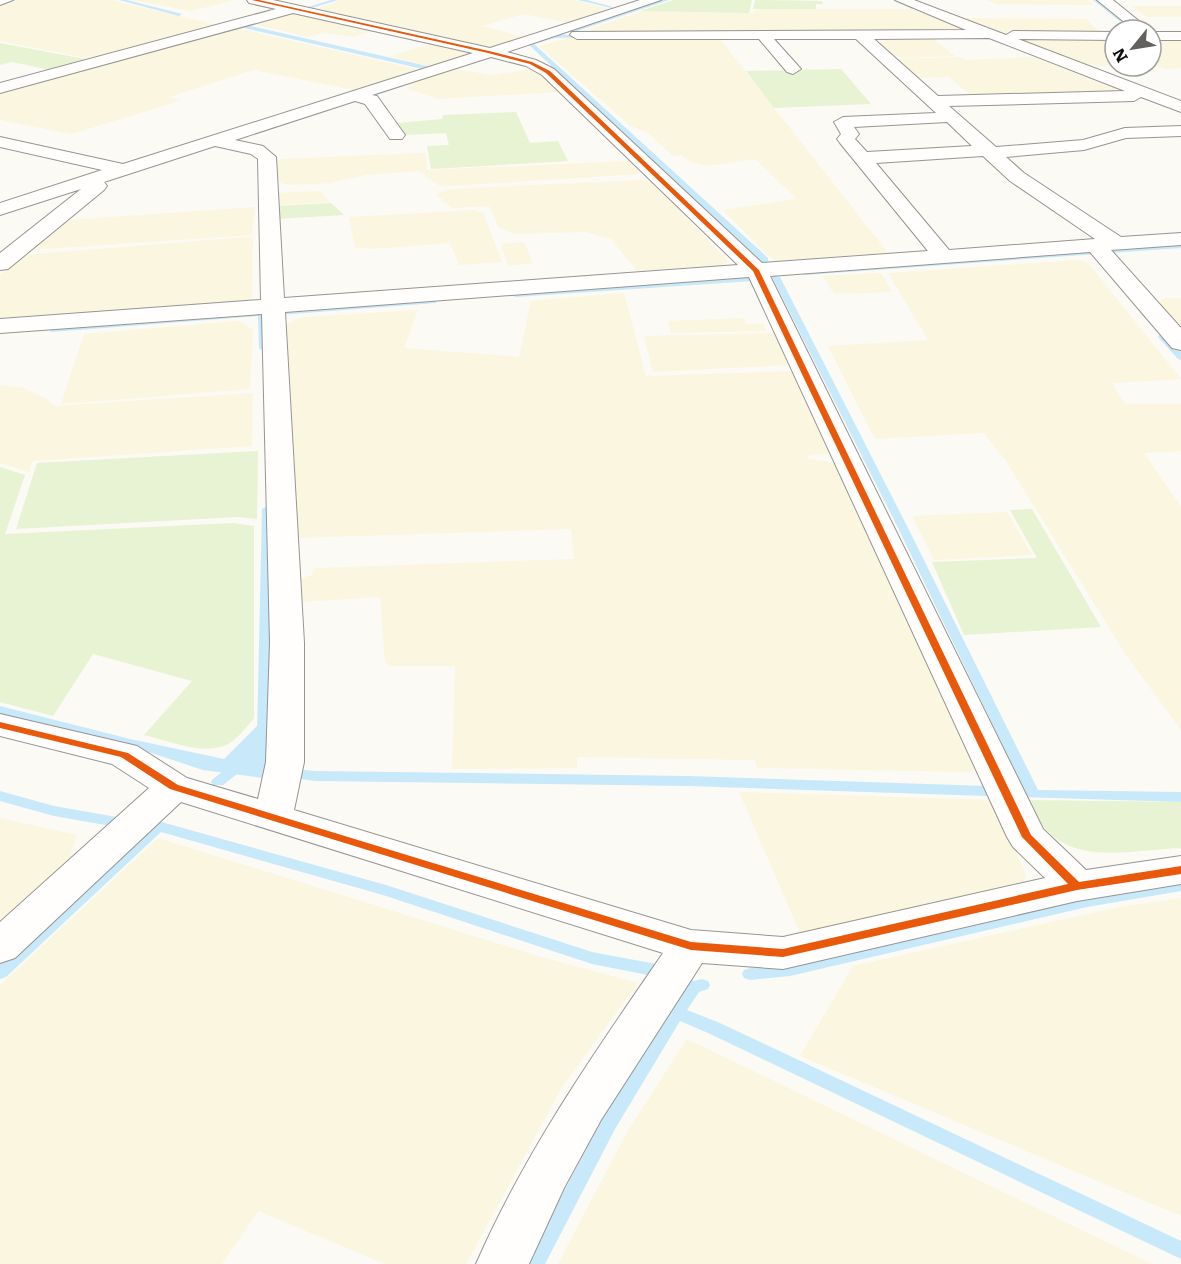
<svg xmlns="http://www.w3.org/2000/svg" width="1181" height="1264" font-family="Literata,serif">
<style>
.farmland{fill:#faf6df}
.green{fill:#e7f3d2}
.water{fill:#c8e9f9}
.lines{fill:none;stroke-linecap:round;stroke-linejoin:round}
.stream{fill:#c8e9f9;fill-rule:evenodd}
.minor-casing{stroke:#969592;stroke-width:2}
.minor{fill:#fffefd;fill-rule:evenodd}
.cycleway-casing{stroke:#fff;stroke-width:4}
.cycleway{fill:#e8590c;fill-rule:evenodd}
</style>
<rect width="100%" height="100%" fill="#fcfaf4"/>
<g class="farmland">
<path d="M21,0h90l110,26 -123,34 -98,-19v-36z"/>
<path d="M132,0h103l-44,11z"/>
<path d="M341,0h233l38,10 -44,13 -44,-9 -42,12 42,11 -28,9 -19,1 -165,-36z"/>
<path d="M985,0h103l5,5 -96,-1z"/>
<path d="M1132,6h49v11h-34z"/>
<path d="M760,9h152l58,24 -372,-1 -9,-3 54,-18 108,2z"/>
<path d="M295,12l81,18 -22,7 -29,-4 -17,4 -55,-13z"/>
<path d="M966,18l120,1 16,15 -108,-1 -32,-13z"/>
<path d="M240,29l180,41 -66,20 -101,-20 -84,27 10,3 -9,4 -99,30 -71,-14v-27z"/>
<path d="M569,38l151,1 168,214 -111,8 -10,-6 -44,-45 74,-11 -42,-40 -48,7 -16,-4 -10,-7 -8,1 -25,-23 -17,-7 -92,-80z"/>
<path d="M882,38h50l23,18 -51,2 -16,-4 -13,-11 11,-1z"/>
<path d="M1011,38h104v28h12l-12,1 -40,-4z"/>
<path d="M1151,38h30v30l-16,1 -14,-5z"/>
<path d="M434,43l41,10 -42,14 -44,-11z"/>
<path d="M961,57l4,3 68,-3 94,37 -154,3 -24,-20 -33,1 -21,-19z"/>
<path d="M456,69l35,6 43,-6 25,23 -121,7 -32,-11 6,-2 -5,-1z"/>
<path d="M423,153l3,1 1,16 203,-9 10,13 -191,12h-9l-21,-15 -54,4 -35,8 -40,2 -13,-3 -2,-19 6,-4z"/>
<path d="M640,180l11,1 77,80 -4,4 -87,6 -26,-32 -26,-7 -70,2 -16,-6 -10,-22 -37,2 -15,-13 3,-3 13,-3z"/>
<path d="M320,191l10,11 -54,3v-12z"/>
<path d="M255,207l-3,28 -222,15 38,-30z"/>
<path d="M473,210l10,3 19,49 -43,3 -9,-22 -79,6 -16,-2 -6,-30z"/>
<path d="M247,237l6,1 -1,64 -252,16v-43l24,-20z"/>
<path d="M524,242l9,21 -25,3 -7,-22z"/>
<path d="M1079,260l9,3 93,116 -69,4 13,21h56v47l-37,2 37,54v223l-55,-75 -120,-194 -22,-28 -109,6 -47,-93 100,-6 -40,-67z"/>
<path d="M881,273l11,19 -58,2 -11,-18z"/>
<path d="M624,293l22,83 148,-5 34,82 -20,3v3l30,4 138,305 -7,4 -212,-4 -2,-8 -178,-3v11l-125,1 3,-103h-66l-4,-4 -5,-65 -80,5 -1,-23 13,-4 1,-5 4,-2 257,-9 -3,-30 -275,9 -12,-212 10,-6 13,-3 111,-7 -14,38 115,9 12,-56z"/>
<path d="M1164,298h17v34l-24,-28z"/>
<path d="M744,318l2,6h17l3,7 -95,2 -3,-12z"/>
<path d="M239,321l14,9 -3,59 -189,15 23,-70z"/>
<path d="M778,333l13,32 -138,7 -9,-36z"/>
<path d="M0,385l24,3 23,11 7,7 199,-13 -1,53 -220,15 -3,11 -29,-9z"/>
<path d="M1007,512l25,43 -98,5 -22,-44z"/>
<path d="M739,792l254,8 33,75 -3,9 -223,49z"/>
<path d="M0,818l77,17 -8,26 -69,62z"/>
<path d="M158,838l383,119 97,26 -76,104 -96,177h-81l-127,-53 -36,53h-222v-279z"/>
<path d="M1181,898v318l-381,-160 53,-90 267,-59z"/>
<path d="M687,1039l465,225h-594l69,-132z"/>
</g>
<g class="green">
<path d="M674,0h78l-3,13 -109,-2z"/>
<path d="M755,0l67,1 1,3h-7v5h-63z"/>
<path d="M0,43l85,16 4,1 -34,11 -43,-9 -12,3z"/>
<path d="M841,69l30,35 -97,4 -28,-37z"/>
<path d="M516,112l14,31 28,-2 10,20 -137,8 -4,-23 22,-1 -3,-12 -40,2 -8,-12 44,-4 1,-4z"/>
<path d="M331,203l13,12 -67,4 -1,-13z"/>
<path d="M258,451l-1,68 -20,-2 -221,12 21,-66z"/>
<path d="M0,467l25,8 -20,59 228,-11 21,3v192c-6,7 -12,15 -19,21 -23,21 -65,2 -91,-4l48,-54 -99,-27 -40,62 -53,-14z"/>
<path d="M1032,509l69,118 -137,8 -32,-73 105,-4 -27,-48z"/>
<path d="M1026,800l155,2v46c-36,1 -86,13 -120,-6 -16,-10 -26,-27 -35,-42z"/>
</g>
<path class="water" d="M263,720h10l-3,41 -7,17 -60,-8 -73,-24 5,-6 89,19z"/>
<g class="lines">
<g class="stream">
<path d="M9,0h8l-17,5v-3z"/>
<path d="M119,0h8l55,14 -3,2z"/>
<path d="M331,0h7l-42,13 -5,-1z"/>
<path d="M578,0h9l26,7 -2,1z"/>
<path d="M662,0h7l-95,32 -5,-1z"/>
<path d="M893,0h6l18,8 -5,1z"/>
<path d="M1093,0h5l39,30h-6z"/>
<path d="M242,24l185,42 3,2 -3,2 -187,-43z"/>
<path d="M558,34l33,3 -36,1 -21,6 234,214v4h-6l-233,-217 -5,2 -3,-2z"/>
<path d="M399,85l5,1 -45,15 -5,-1z"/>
<path d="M1181,244v4l-376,27 -4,-2 4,-2z"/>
<path d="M773,275l7,2 129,253 129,260 143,2v10l-160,-5 -2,-3 5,-4 -125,-260 -127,-253z"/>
<path d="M750,277l4,2 -1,2 -237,16 -4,-2 4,-2z"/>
<path d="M433,299h3v4l-170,13 1,32 -4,3 -4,-3 -1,-32 -206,16 -4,-3 4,-3z"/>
<path d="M1162,333l3,1 16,18v8l-3,-1 -19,-21 -1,-2z"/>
<path d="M267,506l5,3 -1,225 -7,4 -7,-4 5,-225z"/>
<path d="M0,706l146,37 5,1 2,3 -2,3 -5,1 -146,-37z"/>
<path d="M241,760l5,1 2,3 -2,3 -23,18h-10l-2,-3 2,-3 23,-18z"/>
<path d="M287,768l28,3 373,5 299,10 5,2 2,3 -2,3 -5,2 -299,-10 -373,-5 -33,-5 -2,-3 2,-3z"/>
<path d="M0,791l54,15 74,13 5,2 2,3 -2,3 -5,2 -74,-13 -54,-15z"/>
<path d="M158,821l228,64 206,67 64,12 38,17 8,-2 6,2 2,4 -2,4 -9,3 -12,18 33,13 461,218v18l-473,-226 -28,-12 -65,108 -70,135h-20l78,-146 41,-68 39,-60 -30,-14 -61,-12 -209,-69 -222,-63 -155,145 -6,2v-15l153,-141z"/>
<path d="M1181,881v10l-94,16 -297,69 -40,4 -6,-2 -2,-4 2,-4 6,-2 40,-4 297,-69z"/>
</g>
<defs>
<g id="minor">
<path d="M0,0h13l-13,5z"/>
<path d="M247,0h26l217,48 150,-48h21l-154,52 29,8 18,9 208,194 166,-12 -88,-108 -3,-4 4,-5 -7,-12 9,-5 93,-4 -80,-74h-82l27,30 -8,5 -6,-2 -28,-33h-182l-7,-4 2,-3 394,-2 -71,-30h19l92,35 7,-4 102,1v8l-97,-1 163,62v11l-40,-15 -7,4 -185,5 47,41 87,-7 42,-12 56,-2v10l-55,2 -42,12 -78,7 18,16 97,64 60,-4v12l-70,5 70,78v22l-9,-2 -82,-96 -320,24 273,553 43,41 95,-14v28l-104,17 -294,68 -81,-6 -101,157 -37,68 -35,76h-53c50,-114 117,-209 187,-311l-482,-151 -166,156 -15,5v-41l149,-134 -37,-24 -112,-28v-22l137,32 50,32 71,21 8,-37 4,-119 -8,-329 -262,19v-14l261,-19 -3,-141 -7,-5 -36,-8 -111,36 3,4 -3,4 -96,79 -8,1v-17l81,-64 -81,26v-12l102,-33 -102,-23v-10l123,27 350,-111 -180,-40 -293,80v-10l276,-74 -27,-6zM989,38l136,53 -187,5 -64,-57zM491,57l35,9 16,9 196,190 -454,33 -8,-141 -13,-11 -28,-6 120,-39 10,3 25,35h12l3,-4 -28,-39 -5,-1zM947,122l25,24 -105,6 -12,-13 4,-5 -5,-7zM983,156l27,25 85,58 -146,11 -73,-87zM749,277l258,560 6,10 32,31 -262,59 -92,-7 -397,-120 10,-48v-119l-19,-331z"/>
<path d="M1097,0h16l37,30h-16z"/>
<rect x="1151" y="32" width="30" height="8"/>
</g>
</defs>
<use href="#minor" class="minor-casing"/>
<use href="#minor" class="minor"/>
<defs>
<path id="cycleway" d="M252,0h7l230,51 43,11 18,9 209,199 272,565 48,47 102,-16v8l-104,16 -294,67 -92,-7 -521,-161 -49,-32 -121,-29v-6l128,31 50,32 513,157 92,7 285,-65 -46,-47 -269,-566 -207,-198 -16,-9 -42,-11z"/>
</defs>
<use href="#cycleway" class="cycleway-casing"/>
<use href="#cycleway" class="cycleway"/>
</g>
<g transform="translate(1133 48) rotate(240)"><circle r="28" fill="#ffffff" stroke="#9f9f9f" stroke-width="1.5"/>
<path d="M0-4.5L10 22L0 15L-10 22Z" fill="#62615f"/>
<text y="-9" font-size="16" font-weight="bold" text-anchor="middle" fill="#0f0f0f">N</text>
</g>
</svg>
